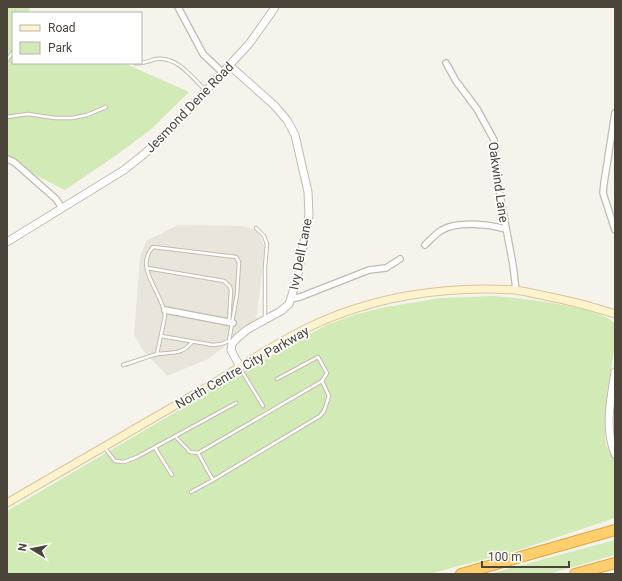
<svg xmlns="http://www.w3.org/2000/svg" width="622" height="581" font-family="Roboto,sans-serif">
<style>
.residential{fill:#eae5da}
.green{fill:#d2eab5}
.lines{fill:none;stroke-linecap:round;stroke-linejoin:round}
.service-casing{stroke:#c2bbae;stroke-width:4.5}
.minor-casing{stroke:#c2bbae;stroke-width:8}
.tertiary-casing{stroke:#c2bbae;stroke-width:9}
.secondary-casing{stroke:#d6c79b;stroke-width:9}
.motorway-casing{stroke:#e0a43c;stroke-width:12}
.service{stroke:#fff;stroke-width:2.5}
.minor{stroke:#fff;stroke-width:5.5}
.tertiary{stroke:#fff;stroke-width:7}
.secondary{stroke:#fff3cd;stroke-width:7}
.motorway{stroke:#ffcf6e;stroke-width:10}
.labels{text-anchor:middle;stroke-width:3.5;stroke-linejoin:round;paint-order:stroke}
.street-label{font-size:13px;fill:#4b4439;stroke:#fff}
</style>
<rect width="100%" height="100%" fill="#f6f3ec"/>
<path class="residential" d="M178,225l65,1 13,4 4,6 5,12 -9,75 -48,36 -41,17 -25,-27 -8,-14 6,-78 6,-16z"/>
<g class="green">
<path d="M7,7h23l-1,6h-16v50h111l65,29 -39,38 -32,24 -53,36 -58,-29z"/>
<path d="M493,296c21,1 109,11 121,27 5,7 -4,50 -5,60 -3,20 -6,40 -3,61 2,7 8,12 9,19 2,15 0,39 0,55l-99,33 -87,23h-422v-63l291,-171 31,-16 28,-10 29,-7 55,-9z"/>
<path d="M615,540v15l-67,19h-59z"/>
</g>
<g class="lines">
<defs>
<g id="service">
<path d="M7,60l6,-8"/>
<path d="M135,63c7,1 14,-2 21,-4 21,-3 36,18 49,31"/>
<path d="M7,117l21,-3 27,4h17l15,-3 19,-8"/>
<path d="M256,228l8,8 3,8 -2,23v50"/>
<path d="M147,268l77,13 6,6 1,4 -2,30"/>
<path d="M157,354l8,-38c-1,-22 -32,-48 -12,-69l83,10 3,5 -2,32 -8,47 -8,3 -8,1 -52,-9"/>
<path d="M123,365c11,-3 23,-8 34,-11 14,-2 25,1 35,-12"/>
<path d="M240,368l23,38"/>
<path d="M277,379l41,-22 9,16 -5,8"/>
<path d="M175,436l15,16 8,1 15,27 -22,12"/>
<path d="M104,447l11,14 9,1 13,-5 99,-54"/>
<path d="M155,448l17,27"/>
<path d="M198,453l124,-72 7,15 -5,15 -4,5 -107,64"/>
</g>
<g id="minor">
<path d="M178,7l25,47 19,18"/>
<path d="M446,63l10,18 21,28 17,31 2,34 17,91 3,25"/>
<path d="M615,113l-11,70 -1,10 12,37"/>
<path d="M7,159l7,3 42,37 6,9"/>
<path d="M425,245c5,-5 11,-12 17,-15 15,-9 47,-6 63,-1"/>
<path d="M291,299l9,-2 69,-27 17,-2 14,-9"/>
<path d="M165,310l68,13"/>
</g>
<g id="tertiary">
<path d="M229,65l45,40 13,15 8,15 13,57 1,23 -12,64 -8,25 -8,7 -33,18 -11,9 -5,6 -1,6 9,17"/>
<path d="M7,242l117,-72 19,-15 23,-21 83,-90 20,-28 6,-9"/>
<path d="M615,372c-4,27 -11,55 0,82"/>
</g>
<path id="secondary" d="M7,503c64,-37 129,-75 193,-112 36,-21 70,-45 107,-63 64,-31 137,-43 208,-38 8,1 17,3 26,5 25,5 50,11 74,19"/>
<g id="motorway">
<path d="M461,574l154,-44"/>
<path d="M575,574l40,-11"/>
</g>
</defs>
<use href="#service" class="service-casing"/>
<use href="#minor" class="minor-casing"/>
<use href="#tertiary" class="tertiary-casing"/>
<use href="#secondary" class="secondary-casing"/>
<use href="#motorway" class="motorway-casing"/>
<use href="#service" class="service"/>
<use href="#minor" class="minor"/>
<use href="#tertiary" class="tertiary"/>
<use href="#secondary" class="secondary"/>
<use href="#motorway" class="motorway"/>
</g>
<g class="labels">
<g class="street-label">
<text transform="translate(189 107) rotate(-46)" y="5">Jesmond Dene Road</text>
<text transform="translate(499 182) rotate(82)" y="5">Oakwind Lane</text>
<text transform="translate(300 254) rotate(-79)" y="5">Ivy Dell Lane</text>
<text transform="translate(242 367) rotate(-30)" y="5">North Centre City Parkway</text>
</g>
</g>
<rect width="622" height="581" fill="none" stroke="#4b4439" stroke-width="16"/>
<rect x="12" y="12" width="130" height="52" fill="#ffffff" stroke="#b7b4b0"/>
<rect x="20" y="25" width="20" height="6" fill="#fff3cd" stroke="#b7b4b0"/>
<text x="48" y="32" font-size="12" fill="#4b4439">Road</text>
<rect x="20" y="42" width="20" height="12" fill="#d2eab5" stroke="#b7b4b0"/>
<text x="48" y="52" font-size="12" fill="#4b4439">Park</text>
<g transform="translate(32 549) rotate(280)" stroke="#ffffff" stroke-width="3" paint-order="stroke">
<path d="M0-3L7 15L0 10L-7 15Z" fill="#4b4439"/>
<text y="-6" font-size="11" font-weight="bold" text-anchor="middle" fill="#4b4439">N</text>
</g>
<path d="M482 561v6h87v-6" fill="none" stroke="#4b4439" stroke-width="2"/>
<text x="488" y="561" font-size="12" fill="#4b4439" stroke="#ffffff" stroke-width="3" paint-order="stroke">100 m</text>
</svg>
